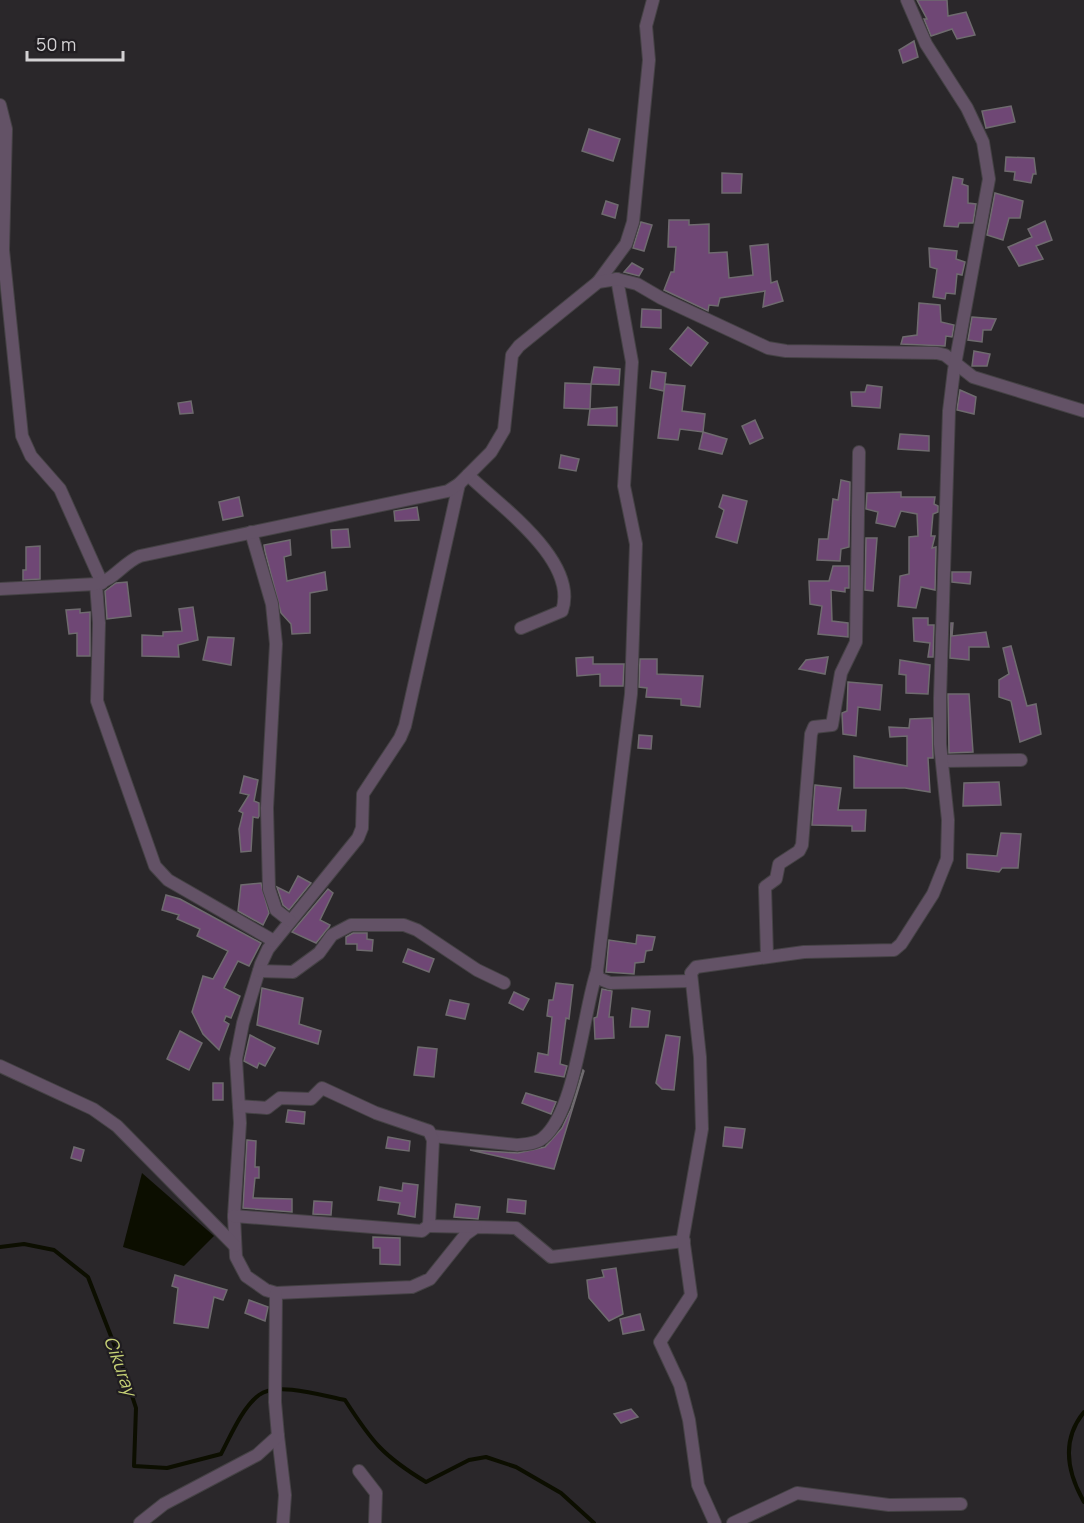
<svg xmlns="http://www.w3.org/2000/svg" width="1084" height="1523" font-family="Manrope,sans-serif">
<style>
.water{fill:#0c0e00}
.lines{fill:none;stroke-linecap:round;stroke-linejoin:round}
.stream{stroke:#0c0e00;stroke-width:4}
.building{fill:#6f4775;stroke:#6f6b6f;stroke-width:1.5}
.minor-casing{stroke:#454245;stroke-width:14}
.minor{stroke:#635266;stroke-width:12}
.labels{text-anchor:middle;stroke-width:4.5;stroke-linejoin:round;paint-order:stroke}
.water-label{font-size:18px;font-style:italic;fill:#c7d276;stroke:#201d21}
</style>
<rect width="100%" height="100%" fill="#2a272a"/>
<path class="water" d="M142,1173l72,63 -30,30 -61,-19z"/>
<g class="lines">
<g class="stream">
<path d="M0,1247l24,-3 30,6 34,27 33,85 15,46 -2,58 33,2 54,-14c10,-19 21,-46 38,-59 18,-14 65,1 86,5 27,42 38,56 81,82l43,-22 17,-3 30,10 45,26 33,30"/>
<path d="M1084,1412c-23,28 -17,60 0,90"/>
</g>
</g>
<g class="building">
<path d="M917,0h30l1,16 18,-4 9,23 -18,4 -5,-10 -21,7 -7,-17h3z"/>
<path d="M914,41l4,16 -15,6 -4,-13z"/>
<path d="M1011,106l4,16 -29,6 -4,-17z"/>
<path d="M589,129l31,10 -7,22 -31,-10z"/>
<path d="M1006,157l28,1 2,16h-3l-2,9 -17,-3 1,-8 -10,-1z"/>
<path d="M722,173l20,1 -1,19h-19z"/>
<path d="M953,177l10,2 -1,5 6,2v17l8,1 -3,19h-14l-1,4 -14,-1z"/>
<path d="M995,193l28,8 -3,17h-11l-6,22 -16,-5z"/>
<path d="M606,201l12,4 -3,13 -13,-4z"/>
<path d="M669,220h20v5l20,-1v29l18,-1 2,26 24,-3 -3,-29 18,-2 3,39 6,-2 6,20 -20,6 2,-16 -45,7 -2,8 -9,-1 -1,6 -44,-21 7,-18h3l2,-25h-8z"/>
<path d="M1045,221l7,19 -16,6 7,13 -24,7 -11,-19 24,-10 -4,-8z"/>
<path d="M641,222l11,3 -8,26 -11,-3z"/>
<path d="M929,248l28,3 -1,8 9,3 -3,13 -5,-1 -2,20 -9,-1 -1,6 -12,-2 4,-28 -7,-2z"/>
<path d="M632,263l11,6 -4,7 -15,-4z"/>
<path d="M919,303l21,2 1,17 13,3 -2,12 -6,-1 -1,10 -44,-2 2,-7 14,-2z"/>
<path d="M642,309l19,1v18l-20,-1z"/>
<path d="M972,317l24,2 -5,11h-8l-1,12 -14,-2z"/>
<path d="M688,327l20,16 -17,23 -21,-17z"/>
<path d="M974,351l16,3 -3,12h-15z"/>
<path d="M594,367l26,2 -1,16 -28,-1z"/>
<path d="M652,371l14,2 -2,18 -14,-3z"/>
<path d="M565,383l26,1 -1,25 -26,-1z"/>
<path d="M665,384l20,2 -3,25 23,3 -2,18 -23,-3 -2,11 -20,-2z"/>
<path d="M867,385l15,2 -2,21 -28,-2 -1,-14h14z"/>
<path d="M960,390l16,7 -2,17 -17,-4z"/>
<path d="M191,401l2,12 -13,1 -2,-11z"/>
<path d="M617,407v19l-29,-1 2,-16z"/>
<path d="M755,420l8,18 -13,6 -8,-18z"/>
<path d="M703,432l24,7 -5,15 -23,-5z"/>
<path d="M900,434l29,2v15l-31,-2z"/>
<path d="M561,455l18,4 -3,12 -17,-3z"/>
<path d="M841,480l9,2 -1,65 -8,2 -1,12 -23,-1 2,-21h9l5,-40 5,1z"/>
<path d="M901,492v5h34l-1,7 4,2v6l-5,2 -2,22h4l-3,12 4,-1 -1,43 -14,-3 -5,21 -18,-2 2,-30 9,-2v-37l9,-1 -1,-22 -16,-3 -6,16 -19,-4 2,-11 -12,-3 1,-16z"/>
<path d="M723,495l24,6 -10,42 -21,-6 8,-27 -5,-3z"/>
<path d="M239,497l4,19 -20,4 -4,-18z"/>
<path d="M417,507l2,13 -24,1 -1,-10z"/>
<path d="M348,529l2,18 -18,1 -1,-18z"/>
<path d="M866,538h11l-4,53 -8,-1z"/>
<path d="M290,540l1,15 -7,2 3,24 38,-9 2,18 -17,3v40l-18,1 -1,-10 -10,-11 -16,-62 -1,-6z"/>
<path d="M40,546v33l-17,1v-10h3v-23z"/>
<path d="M833,566h16v22h-4v4l-14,-2 1,31 16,2v14l-30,-3 4,-28 -12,-2 -1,-23h20z"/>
<path d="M952,572h19l-1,12 -18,-2z"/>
<path d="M127,582l4,34 -24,3 -2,-28 11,-8z"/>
<path d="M193,607l5,33 -20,5 1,12 -37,-1v-21l21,1v-4l19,-1 -3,-22z"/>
<path d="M80,609v4l10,-1v44h-13v-23l-8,1 -3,-24z"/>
<path d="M913,618h15v7h6l-1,32h-5l2,-14 -16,-2z"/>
<path d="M951,623h2l-1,13 34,-4 3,15h-20v13l-19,-2z"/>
<path d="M208,637l26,1 -3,27 -28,-5z"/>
<path d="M1011,646l16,60 9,-2 5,30 -21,8 -9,-41 -12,-4v-17l10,-6 -6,-26z"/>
<path d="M593,657v7h31l-1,22h-23v-12l-23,2 -1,-18z"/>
<path d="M828,657l-3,17 -26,-5 7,-9z"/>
<path d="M640,659h17v15l46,2 -3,31 -19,-2v-6l-35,-2 1,-9 -8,-1z"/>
<path d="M900,660l30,5 -2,29 -22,-1v-18l-7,-1z"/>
<path d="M848,682l34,3 -2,25 -22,-3 -2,29 -13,-2 -1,-21 5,-2z"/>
<path d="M948,694h21l4,58 -24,1z"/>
<path d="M932,718l1,40h-5l2,34 -25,-4h-51v-32l53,10v-30l-17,1 -1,-10 20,1 1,-9z"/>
<path d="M639,735l13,1 -1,13 -13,-1z"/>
<path d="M244,776l14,4 -4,21 5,2v13l-1,2 -5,-1 -2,34 -10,1 -2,-23 4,-16 -4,-2 10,-16 -9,-2z"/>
<path d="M999,782l2,23 -38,1 1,-23z"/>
<path d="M815,785l26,3 -3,22h28l-1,21h-13v-5l-40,-1z"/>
<path d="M1001,833l20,1 -3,34h-16l-3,4 -32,-4v-14l30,2z"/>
<path d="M298,876l13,7 -22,27 -6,-5 -6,-18 12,6z"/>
<path d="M261,883l8,30 -6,12 -25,-14 3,-26z"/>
<path d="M328,889l5,4 -13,27 10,5 -1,2 -13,16 -24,-11z"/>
<path d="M166,895l14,4 81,44 -12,23 -11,-5 -14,27 16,8 -9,22 -5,-2 -2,5 5,3 -10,26 -16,-16 -11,-22 11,-36 10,3 15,-28 -31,-15 3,-7 -23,-10 2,-4 -17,-5z"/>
<path d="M353,933h14v6l6,1 -1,11 -15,-1v-6h-11v-7z"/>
<path d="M637,935l18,2 -3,13 -6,1 -2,11 -9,1 -1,11 -28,-2 3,-32 27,4z"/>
<path d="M408,949l26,10 -5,13 -26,-10z"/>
<path d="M556,983l17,2 -4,34 -3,-1 -6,46 7,2 -3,11 -29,-5 3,-19 10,2 4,-38 -5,-1 2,-16h4z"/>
<path d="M262,988l41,10 -4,26 22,7 -3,13 -61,-19z"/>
<path d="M602,989l10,2 -3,26h4l1,21 -19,1 -1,-21 3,-1z"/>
<path d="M514,992l15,7 -6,11 -14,-7z"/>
<path d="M450,1000l19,4 -4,15 -19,-4z"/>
<path d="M632,1008l18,3 -2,16h-18z"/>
<path d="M180,1031l22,12 -13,27 -22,-11z"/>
<path d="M250,1035l25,13 -10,18 -6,-3 -2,5 -13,-7z"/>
<path d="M666,1035l14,2 -6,53 -12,-1 -6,-6z"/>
<path d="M418,1047l19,2 -3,28 -20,-2z"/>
<path d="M583,1070l1,1 -30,98 -84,-19 48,3 27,-6 17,-19 9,-19z"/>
<rect x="213" y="1083" width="10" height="17"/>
<path d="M526,1093l30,9 -5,12 -29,-11z"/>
<path d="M288,1110l17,2 -1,12 -18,-2z"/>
<path d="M725,1127l20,2 -3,19 -19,-2z"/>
<path d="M388,1137l22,4 -1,10 -23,-3z"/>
<path d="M247,1140l9,1 -1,26h4v11h-4l-2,20 39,1v13l-49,-4z"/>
<path d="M74,1147l10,3 -3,11 -10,-3z"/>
<path d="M403,1183l15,2 -3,32 -17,-3 2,-11 -22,-3 2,-13 22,4z"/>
<path d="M508,1199l18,2 -1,13 -18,-2z"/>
<path d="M314,1201l18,1 -1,13 -18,-1z"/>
<path d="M456,1204l24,3 -2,12 -24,-2z"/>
<path d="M373,1237l27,1v27l-20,-1v-16h-7z"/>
<path d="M616,1268l7,46 -14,7 -20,-23 -2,-18 17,-3 -2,-7z"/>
<path d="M175,1275l52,15 -4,10 -9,-3 -6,31 -34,-5 4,-35 -6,-2z"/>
<path d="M249,1300l19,7 -3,14 -20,-8z"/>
<path d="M640,1314l4,16 -21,4 -3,-15z"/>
<path d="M631,1409l7,8 -17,6 -7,-9z"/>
</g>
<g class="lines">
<defs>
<g id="minor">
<path d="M0,105l6,24 -3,121 19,186 9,20 29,33 42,94"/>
<path d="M617,279l15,83 -8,124 12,58 -5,150 -34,277 1,7 12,5 81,-2"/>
<path d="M598,282l28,-38 7,-22 16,-162 -3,-34 7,-26"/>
<path d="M468,475c32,31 111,86 94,136l-41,17"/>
<path d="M459,484l-54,242 -5,12 -37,56 -1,34 -4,10 -90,111 -7,15 -18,59 -7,36 4,64 -6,93 2,41 10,19 20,14 10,3 136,-6 18,-8 36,-45 10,-7 40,1 35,29 133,-16"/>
<path d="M251,532l21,72 4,40 -9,164 2,81 7,21 14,11"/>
<path d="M96,584l3,39 -2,78 58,165 13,14 106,61"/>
<path d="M0,589l96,-5c18,-4 27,-21 44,-28l308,-65 11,-7 32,-32 13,-22 8,-75 7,-9 79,-64 19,-3 20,5 24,14 107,50 18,3 151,2 8,2 28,22 111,34"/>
<path d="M942,761l79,-1"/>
<path d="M767,956l-2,-69 11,-8 3,-15 20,-13 3,-6 9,-111 3,-7 18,-2 9,-52 15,-31 3,-190"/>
<path d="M259,971l34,1 26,-19 13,-18 19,-10h53l13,5 60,40 27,13"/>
<path d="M0,1066l93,43 24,17 118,120"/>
<path d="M433,1136l84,9c9,-1 19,-1 26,-7 33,-27 40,-126 54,-167"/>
<path d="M234,1216l188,15 7,-6 4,-85 -4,-9 -53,-18 -54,-25 -11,11 -31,-1 -13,10 -28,-2"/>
<path d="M428,1226l48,1"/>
<path d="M278,1436l7,59 -2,28"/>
<path d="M359,1471l17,22 -1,30"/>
<path d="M140,1523l24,-19 93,-49 21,-19 -3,-34 1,-109"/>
<path d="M715,1523l-17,-38 -9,-65 -9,-35 -20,-43 31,-47 -8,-58 19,-108 -2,-72 -9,-84 5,-6 108,-15 90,-2 7,-6 32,-50 14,-35 1,-39 -8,-76v-46l9,-287 5,-41 35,-191 -6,-37 -16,-34 -41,-64 -19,-44"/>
<path d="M733,1523l64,-30 92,12 72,-1"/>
</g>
</defs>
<use href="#minor" class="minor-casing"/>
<use href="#minor" class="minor"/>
</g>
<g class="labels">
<g class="water-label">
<text transform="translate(120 1366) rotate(70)" y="6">Cikuray</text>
</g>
</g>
<path d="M27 51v9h96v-9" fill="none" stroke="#d3d1d3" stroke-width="3"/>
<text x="36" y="51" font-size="18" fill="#d3d1d3" stroke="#201d21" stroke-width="4.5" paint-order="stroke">50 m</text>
</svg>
